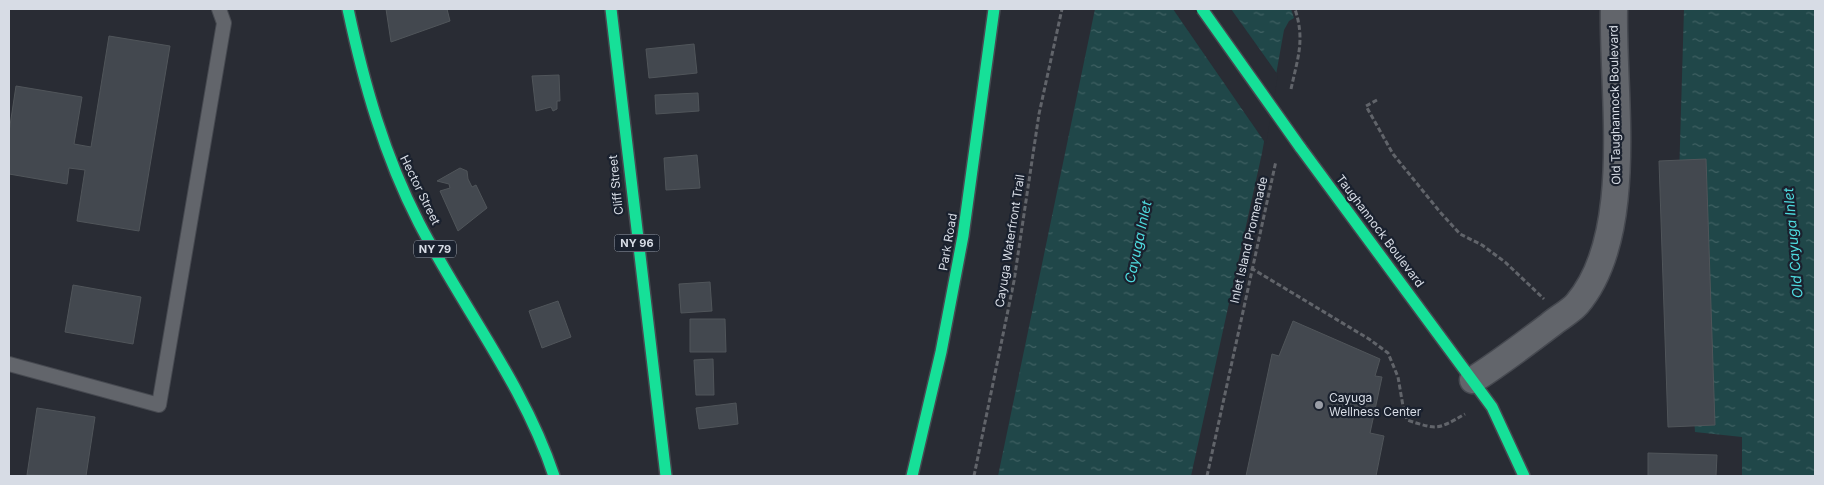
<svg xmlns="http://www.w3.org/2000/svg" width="1824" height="485" font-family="Inter,sans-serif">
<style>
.water{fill:url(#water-ripples)}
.pier{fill:#292c34}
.building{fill:#43484f;stroke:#50555a}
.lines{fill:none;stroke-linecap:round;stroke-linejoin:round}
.lane-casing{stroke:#464950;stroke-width:16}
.street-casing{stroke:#464950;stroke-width:29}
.fast-casing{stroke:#464950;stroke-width:14}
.path{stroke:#61646a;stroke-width:3;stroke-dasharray:5 2.5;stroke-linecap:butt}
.lane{stroke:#62656b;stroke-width:14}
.street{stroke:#62656b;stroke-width:26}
.fast{stroke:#16e098;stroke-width:11}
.fast-bridge-casing{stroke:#464950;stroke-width:14;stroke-linecap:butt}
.fast-bridge{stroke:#16e098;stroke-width:11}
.poi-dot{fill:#9a9ea7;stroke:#1a212e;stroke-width:2}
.labels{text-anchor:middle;stroke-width:4.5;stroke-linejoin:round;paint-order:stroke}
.shield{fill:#1a212e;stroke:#9ea4ae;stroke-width:1}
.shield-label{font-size:11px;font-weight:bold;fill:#d7dce5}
.street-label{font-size:12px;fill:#d7dce5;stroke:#1a212e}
.poi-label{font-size:12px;fill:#d7dce5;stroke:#1a212e;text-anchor:start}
.water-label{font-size:14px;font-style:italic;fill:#4edade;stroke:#1a212e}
</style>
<defs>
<pattern id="water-ripples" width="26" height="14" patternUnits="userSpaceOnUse" patternTransform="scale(1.25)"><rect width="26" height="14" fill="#204749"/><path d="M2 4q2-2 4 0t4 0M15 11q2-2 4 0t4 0" fill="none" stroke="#406163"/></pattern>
</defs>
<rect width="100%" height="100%" fill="#292c34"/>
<g class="water">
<path d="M1095,9h196l3,9 -5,3 -5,9 -22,123 -71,323h-193z"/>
<path d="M1684,9h131v467h-73v-39l-47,-5 -16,-254z"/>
</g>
<path class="pier" d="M1173,9h58l47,66 -12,69z"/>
<g class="building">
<path d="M386,9h61l3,12 -59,21z"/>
<path d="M109,36l61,10 -31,185 -62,-10 8,-51 -16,-2 -2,16 -58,-10v-42l7,-46 66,11 -8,47 17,3z"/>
<path d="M694,44l3,29 -48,5 -3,-29z"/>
<path d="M559,75l1,26h-3v8l-4,2 -2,-4 -15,4 -4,-35z"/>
<path d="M698,93l1,18 -43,3 -1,-19z"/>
<path d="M697,155l3,33 -34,2 -2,-32z"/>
<path d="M1706,159l9,266 -47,2 -9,-266z"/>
<path d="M460,168l7,3 1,8 4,8 4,-2 11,23 -29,23 -18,-40 10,-3 -1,-4 -12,-3z"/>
<path d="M710,282l2,29 -31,2 -2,-29z"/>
<path d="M73,285l68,12 -8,47 -68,-12z"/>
<path d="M558,301l13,36 -29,11 -13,-37z"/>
<path d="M690,319h35l1,33h-36z"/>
<path d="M1293,321l87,38 -5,17 7,1 -12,56 14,3 -8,40h-130l26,-122 7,2z"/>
<path d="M713,359l1,36h-18l-2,-35z"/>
<path d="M736,403l2,21 -39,5 -3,-21z"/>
<path d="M37,408l58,9 -9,59 -59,-1z"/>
<path d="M1648,453l69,2 -1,21h-68z"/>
</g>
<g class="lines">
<defs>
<path id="lane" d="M9,364l150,41 65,-382 -5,-14"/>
<path id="street" d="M1473,380c27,-17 52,-36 77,-55 8,-7 20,-13 27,-21 59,-69 35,-210 37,-295"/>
<g id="fast">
<path d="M348,9c16,75 36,146 71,214 44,85 105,162 135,253"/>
<path d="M611,9l55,467"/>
<path d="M1300,147l192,260 32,69"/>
<path d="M912,476l29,-124 22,-116 31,-227"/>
</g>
</defs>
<use href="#lane" class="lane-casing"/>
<use href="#street" class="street-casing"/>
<use href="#fast" class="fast-casing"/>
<g class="path">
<path d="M1291,89c7,-32 14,-49 4,-80"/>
<path d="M1377,100l-11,6 27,48 47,58 20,22 22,11 23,17 39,37"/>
<path d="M1251,268l118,71 19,14 10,24 6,35 3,8c31,10 30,10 58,-6"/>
<path d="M974,476l40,-195 25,-167 23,-105"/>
<path d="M1207,476l69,-315"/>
</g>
<use href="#lane" class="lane"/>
<use href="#street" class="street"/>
<use href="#fast" class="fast"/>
<defs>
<path id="fast-bridge" d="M1202,9l98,138"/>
</defs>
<use href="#fast-bridge" class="fast-bridge-casing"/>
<use href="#fast-bridge" class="fast-bridge"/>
</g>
<circle class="poi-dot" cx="1319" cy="405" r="5"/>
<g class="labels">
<g class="shield">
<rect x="614.5" y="234.5" width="45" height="17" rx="4"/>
<rect x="414" y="240.5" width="42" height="17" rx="4"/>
</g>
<g class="shield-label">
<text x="637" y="247">NY 96</text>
<text x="435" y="253">NY 79</text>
</g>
<g class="street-label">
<text transform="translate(1615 105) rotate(-91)" y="4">Old Taughannock Boulevard</text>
<text transform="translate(616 185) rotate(-96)" y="4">Cliff Street</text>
<text transform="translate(420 190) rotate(64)" y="4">Hector Street</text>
<text transform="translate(1380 231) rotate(53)" y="4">Taughannock Boulevard</text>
<text transform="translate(1249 240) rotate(-77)" y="4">Inlet Island Promenade</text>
<text transform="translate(1010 241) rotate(-81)" y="4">Cayuga Waterfront Trail</text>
<text transform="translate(948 242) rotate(-80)" y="4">Park Road</text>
</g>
<g class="poi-label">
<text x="1329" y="402">Cayuga<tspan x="1329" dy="14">Wellness Center</tspan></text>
</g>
<g class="water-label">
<text transform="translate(1138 242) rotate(-78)" y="5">Cayuga Inlet</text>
<text transform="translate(1793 243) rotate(-95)" y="5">Old Cayuga Inlet</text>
</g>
</g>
<rect width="1824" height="485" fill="none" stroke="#d7dce5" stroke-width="20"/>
</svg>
